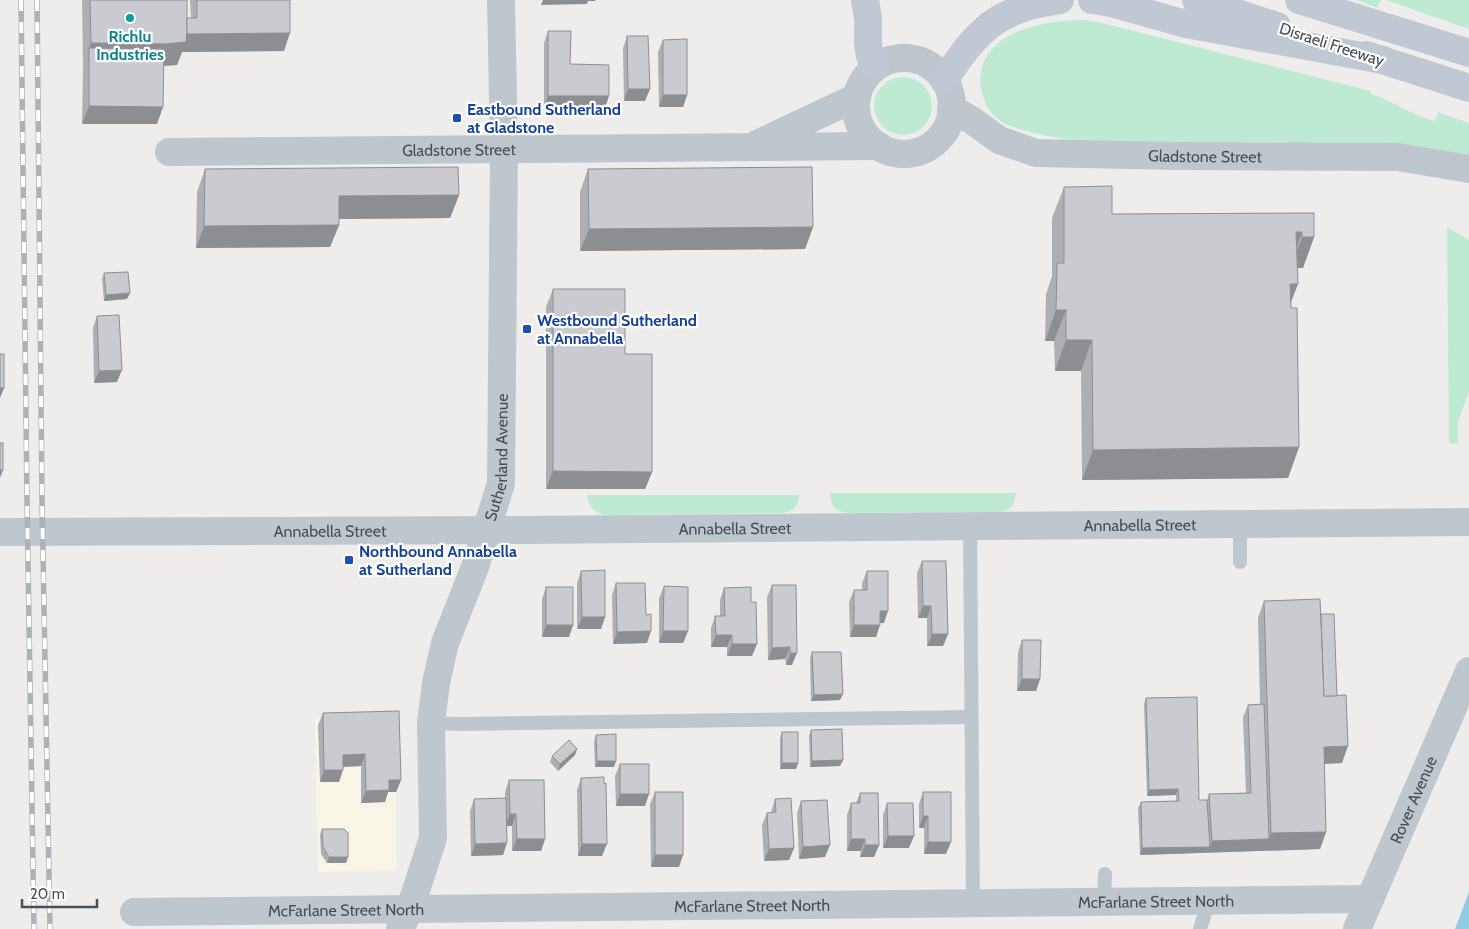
<svg xmlns="http://www.w3.org/2000/svg" width="1469" height="929" font-family="Cabin,sans-serif">
<style>
.commercial{fill:#f9f5e6}
.green{fill:#beead3}
.water{fill:#8ecae3}
.lines{fill:none;stroke-linecap:round;stroke-linejoin:round}
.service{stroke:#bec6ce;stroke-width:14}
.minor{stroke:#bec6ce;stroke-width:28}
.tertiary{stroke:#bec6ce;stroke-width:28}
.secondary{stroke:#c0c8d4;stroke-width:28}
.rail-casing{stroke:#afb1b6;stroke-width:5.5}
.rail{stroke:#fff;stroke-width:4;stroke-dasharray:11;stroke-linecap:butt}
.wall{fill:#aeafb4}
.shaded-wall{fill:#8d8e92}
.building{fill:#cacbd1;stroke:#8d8e92}
.culture-dot{fill:#0f9aa8;stroke:#fff;stroke-width:2}
.transit-dot{fill:#1a4fb4;stroke:#fff;stroke-width:2}
.labels{text-anchor:middle;stroke-width:4.5;stroke-linejoin:round;paint-order:stroke}
.culture-label{font-size:16px;font-weight:bold;fill:#0d838f;stroke:#fff}
.street-label{font-size:16px;fill:#464e58;stroke:#fff}
.transit-label{font-size:16px;font-weight:bold;fill:#164399;stroke:#fff;text-anchor:start}
</style>
<rect width="100%" height="100%" fill="#efedec"/>
<path class="commercial" d="M394,717l3,153 -79,2 -3,-154z"/>
<g class="green">
<path d="M1357,0h24l-3,8z"/>
<path d="M1386,0h83v29z"/>
<path d="M1086,20l16,3 269,68v3c23,7 41,22 64,27l3,-9 31,11v38l-182,-9v-10c-43,0 -86,0 -130,0 -42,0 -83,1 -124,-9 -9,-3 -18,-5 -26,-8 -13,-7 -22,-18 -25,-32 -3,-10 -2,-19 1,-29 14,-37 69,-44 103,-44z"/>
<circle cx="903" cy="106" r="29"/>
<path d="M1447,227l22,13v152l-11,29v22l-9,1z"/>
<path d="M830,493h186c-1,12 -5,17 -16,19l-152,1c-14,-2 -17,-6 -18,-20z"/>
<path d="M587,495h212c0,11 -5,16 -16,18l-179,2c-11,-3 -15,-9 -17,-20z"/>
</g>
<path class="water" d="M1469,892v37h-14z"/>
<g class="lines">
<g class="service">
<path d="M1240,524v38"/>
<path d="M970,526l3,377"/>
<path d="M431,723l27,1 513,-7"/>
<path d="M1104,901l1,-27"/>
<path d="M1200,929l9,-29"/>
</g>
<g class="minor">
<circle cx="904" cy="106" r="48"/>
<path id="s1" d="M951,108l22,13 26,19 37,13 141,3 220,1 72,12"/>
<path d="M757,144l100,-47"/>
<path id="s2" d="M169,152l710,-6"/>
<path id="s3" d="M0,532l521,-2 948,-8"/>
<path id="s4" d="M134,912l1236,-13"/>
<path id="s5" d="M1357,929l112,-258"/>
</g>
<path class="tertiary" id="s6" d="M400,929l10,-20 23,-71 -2,-115 5,-40 9,-40 30,-76 26,-84 3,-333 -3,-150"/>
<g class="secondary">
<path d="M865,0l3,18v25l2,13 6,11"/>
<path d="M1092,0l19,3 75,21 197,36"/>
<path d="M1196,0l81,26"/>
<path d="M1299,0l170,53"/>
<path d="M1366,55l103,33"/>
<path d="M944,80c34,-50 53,-72 116,-80"/>
</g>
<defs>
<g id="rail">
<path d="M21,0l6,500 7,429"/>
<path d="M37,0l5,499 8,430"/>
</g>
</defs>
<use href="#rail" class="rail-casing"/>
<use href="#rail" class="rail"/>
</g>
<g class="wall">
<path d="M82,0h105v18h4l-1,-18h100l-6,51 -102,1 -5,13 -13,1 -7,58h-75l1,-59z"/>
<path d="M548,31l22,33 35,44h-61v-65z"/>
<path d="M627,36l18,65h-21l-1,-53z"/>
<path d="M663,40l24,55 -4,12h-24l-1,-55z"/>
<path d="M205,169l254,26 -9,23 -111,1v6l-9,22 -134,1 1,-56z"/>
<path d="M588,169l225,58 -8,22 -225,2v-59z"/>
<path d="M1064,187l48,27 202,-1v24l-11,31h-6l-6,34 8,145 -11,31 -206,2 -1,-109h-26l-1,-30h-9l1,-47 6,-18v-58z"/>
<path d="M104,273l23,26 -23,2 -2,-22z"/>
<path d="M553,289l72,65 27,118 -7,17h-99v-182z"/>
<path d="M97,316l20,66 -23,1 -1,-55z"/>
<path d="M922,561l26,73 -5,12h-16v-28h-9l-1,-45z"/>
<path d="M581,571l24,46 -4,12h-24v-46z"/>
<path d="M867,571l17,52h-4l-4,14h-26l-1,-35 5,-12h8v-7z"/>
<path d="M616,583l30,32 1,28 -34,1 -1,-49z"/>
<path d="M772,585h24l-4,80h-6l-1,-6 -17,1 -1,-63z"/>
<path d="M664,586l24,45 -5,12h-24v-45z"/>
<path d="M546,587l27,38 -4,12h-27v-38z"/>
<path d="M724,588l28,68h-25v-9h-16v-19l4,-12h5v-16z"/>
<path d="M1264,601l57,13 16,82 5,67 -18,1 2,68 -6,17 -180,6 -2,-47 3,-6 35,-1v-6l-29,1 -3,-92 2,-6 53,102h8l2,-6 37,-1 -3,-76 5,-12 12,-1 -2,-86z"/>
<path d="M1022,640l18,39 -4,12h-19l1,-39z"/>
<path d="M812,652l28,48 -29,1 -1,-42z"/>
<path d="M323,713l78,67 -5,12h-8l-3,10 -24,1v-37l-18,1 -4,15h-19l-2,-57z"/>
<path d="M811,730l32,30 -3,6 -30,1 -1,-31z"/>
<path d="M782,732l16,31 -2,6h-16v-31z"/>
<path d="M596,735l18,32h-19l-1,-26z"/>
<path d="M577,749l-2,6 -17,16 -8,-9 2,-6z"/>
<path d="M620,764l25,42h-29l-1,-30z"/>
<path d="M581,778l21,78h-24l-1,-66z"/>
<path d="M509,780l36,59 -4,12h-29v-25h-5l-4,29 -32,1 -1,-45 4,-12 31,-1v-6z"/>
<path d="M655,792l24,75h-28l-1,-63z"/>
<path d="M923,792l23,62h-22v-26h-5v-24z"/>
<path d="M860,793l19,52 -5,12h-14l1,-6h-14v-36l4,-12h5z"/>
<path d="M775,799l19,49 -5,12 -25,1 -2,-36 5,-12 4,-1z"/>
<path d="M801,801l24,56 -26,2 -2,-46z"/>
<path d="M887,803l22,45h-26v-33z"/>
<path d="M322,829l26,28 -2,6h-19l-6,-9 -1,-19z"/>
</g>
<g class="shaded-wall">
<path d="M543,0h53l-1,1h-7l-1,3 -46,1z"/>
<path d="M290,33l-6,18 -102,1 -5,13 -19,1 -69,-18 -6,17 8,-22 94,-9z"/>
<path d="M628,89h22l-5,12h-21z"/>
<path d="M663,95h24l-4,12h-24z"/>
<path d="M548,96h61l-4,12h-61z"/>
<path d="M89,106l74,1 -6,17h-75z"/>
<path d="M459,195l-9,23 -119,1 8,-23z"/>
<path d="M339,225l-9,22 -134,1 8,-22z"/>
<path d="M813,227l-8,22 -225,2 9,-22z"/>
<path d="M1296,232h6l-11,31z"/>
<path d="M1302,237h12l-11,31h-12z"/>
<path d="M1290,284h8l-12,31z"/>
<path d="M130,293l-3,6 -23,2 2,-6z"/>
<path d="M1056,310h10l-12,31h-9z"/>
<path d="M1066,340h26l-11,31h-26z"/>
<path d="M122,370l-5,12 -23,1 5,-12z"/>
<path d="M0,388h4l-4,10z"/>
<path d="M1299,447l-11,31 -206,2 11,-30z"/>
<path d="M0,470h3l-3,8z"/>
<path d="M553,471l99,1 -7,17h-99z"/>
<path d="M923,606h8l-4,12h-9z"/>
<path d="M880,611h8l-4,12h-8z"/>
<path d="M582,617h23l-4,12h-24z"/>
<path d="M546,625h27l-4,12h-27z"/>
<path d="M854,625h26l-4,12h-26z"/>
<path d="M651,631l-4,12 -34,1 4,-12z"/>
<path d="M663,631h25l-5,12h-24z"/>
<path d="M932,634h16l-5,12h-16z"/>
<path d="M716,635h16l-5,12h-16z"/>
<path d="M732,644h25l-5,12h-25z"/>
<path d="M790,647l-5,12 -17,1 4,-12z"/>
<path d="M790,653h7l-5,12h-6z"/>
<path d="M1022,679h18l-4,12h-19z"/>
<path d="M843,694l-3,6 -29,1 3,-6z"/>
<path d="M1348,746l-6,17 -25,1 7,-17z"/>
<path d="M577,749l-2,6 -17,16 2,-7z"/>
<path d="M365,754l-4,12 -22,1 4,-12z"/>
<path d="M843,760l-3,6 -30,1 2,-6z"/>
<path d="M597,761h19l-2,6h-19z"/>
<path d="M782,763h16l-2,6h-16z"/>
<path d="M324,770h19l-4,12h-19z"/>
<path d="M389,780h12l-5,12h-8l-3,10 -24,1 5,-12z"/>
<path d="M1178,789l-2,6 -29,1 2,-6z"/>
<path d="M620,794h29l-4,12h-29z"/>
<path d="M510,814h6l-4,12h-7z"/>
<path d="M923,816h5l-4,12h-5z"/>
<path d="M1326,832l-6,17 -180,6 2,-7 68,-1 2,-6 57,-2 2,-6z"/>
<path d="M888,836h26l-5,12h-26z"/>
<path d="M517,839h28l-4,12h-29z"/>
<path d="M851,839h14l-4,12h-14z"/>
<path d="M928,842h23l-5,12h-22z"/>
<path d="M507,843l-4,12 -32,1 4,-12z"/>
<path d="M582,844h25l-5,12h-24z"/>
<path d="M830,845l-5,12 -26,2 4,-12z"/>
<path d="M865,845h14l-5,12h-14z"/>
<path d="M794,848l-5,12 -25,1 5,-12z"/>
<path d="M655,855h28l-4,12h-28z"/>
<path d="M329,857h19l-2,6h-19z"/>
</g>
<g class="building">
<path d="M90,0h97v29l-1,13 -20,2 -75,-1z"/>
<path d="M197,0h93v33l-103,1v-16h10z"/>
<path d="M548,31h23l-1,33 39,1v31h-61z"/>
<path d="M627,36h21l2,53h-22z"/>
<path d="M687,39v56h-24v-55z"/>
<path d="M89,48l75,1 -1,58 -74,-1z"/>
<path d="M458,167l1,28 -120,1v29l-135,1 1,-57z"/>
<path d="M812,167l1,60 -224,2 -1,-60z"/>
<path d="M1112,186v28l202,-1v24h-12v-5h-6l2,52h-8l1,24h6l2,139 -206,3 -1,-110h-26v-30h-10l1,-47h7v-76z"/>
<path d="M128,272l2,21 -24,2 -2,-22z"/>
<path d="M553,289h72v65h27v118l-99,-1z"/>
<path d="M119,315l3,55 -23,1 -2,-55z"/>
<rect x="0" y="354" width="4" height="34"/>
<rect x="0" y="443" width="3" height="27"/>
<path d="M922,561h24l2,73h-16l-1,-28h-8z"/>
<path d="M605,570v47h-23l-1,-46z"/>
<path d="M867,571h21v40h-8v14h-26v-35h13z"/>
<path d="M616,583h29l1,32 5,-1v17l-34,1z"/>
<path d="M772,585h24l1,68h-7v-6l-18,1z"/>
<path d="M664,586l24,1v44h-25z"/>
<rect x="546" y="587" width="27" height="38"/>
<path d="M751,587v15h5l1,42h-25v-9h-16l-1,-19h10l-1,-28z"/>
<path d="M1320,599l4,97 22,-1 2,51 -24,1 2,85 -55,1 -7,-232z"/>
<path d="M1321,614h13l3,82h-13z"/>
<path d="M1022,640h19l-1,39h-18z"/>
<path d="M812,652h29l2,42 -29,1z"/>
<path d="M1197,697l2,103h8l3,47 -68,1 -1,-46 38,-1 -1,-12 -29,1 -3,-92z"/>
<path d="M1264,704l5,135 -57,2 -3,-47 42,-1 -3,-88z"/>
<path d="M399,711l2,69h-12v10l-23,1 -1,-37 -22,1v15h-19l-1,-57z"/>
<path d="M842,729l1,31 -31,1 -1,-31z"/>
<rect x="782" y="732" width="16" height="31"/>
<path d="M616,734v27h-19l-1,-26z"/>
<path d="M569,740l8,9 -17,15 -8,-8z"/>
<rect x="620" y="764" width="29" height="30"/>
<path d="M604,777v7l2,-1 1,61h-25l-1,-66z"/>
<path d="M509,780h35l1,59h-28l-1,-25h-6z"/>
<rect x="655" y="792" width="28" height="63"/>
<path d="M923,792h28v50h-23v-26h-5z"/>
<path d="M860,793h18l1,52h-14v-6h-14v-36h9z"/>
<path d="M506,798l1,45 -32,1 -1,-45z"/>
<path d="M791,798l3,50 -25,1 -2,-36 9,-1 -1,-13z"/>
<path d="M827,800l3,45 -27,2 -2,-46z"/>
<path d="M887,803h26l1,33h-26z"/>
<path d="M322,829h22l4,4v24h-19l-6,-10z"/>
</g>
<circle class="culture-dot" cx="130" cy="18" r="5"/>
<g class="transit-dot">
<rect x="452" y="113" width="10" height="10" rx="2.5"/>
<rect x="522" y="324" width="10" height="10" rx="2.5"/>
<rect x="344" y="555" width="10" height="10" rx="2.5"/>
</g>
<g class="labels">
<g class="culture-label">
<text x="130" y="42">Richlu<tspan x="130" dy="18">Industries</tspan></text>
</g>
<g class="street-label">
<text transform="translate(1332 44) rotate(18)" y="6">Disraeli Freeway</text>
<text dy="6" stroke="none"><textPath href="#s2" startOffset="290">Gladstone Street</textPath></text>
<text dy="6" stroke="none"><textPath href="#s1" startOffset="266">Gladstone Street</textPath></text>
<text dy="6" stroke="none"><textPath href="#s6" startOffset="488">Sutherland Avenue</textPath></text>
<text dy="6" stroke="none"><textPath href="#s3" startOffset="1140">Annabella Street</textPath></text>
<text dy="6" stroke="none"><textPath href="#s3" startOffset="735">Annabella Street</textPath></text>
<text dy="6" stroke="none"><textPath href="#s3" startOffset="330">Annabella Street</textPath></text>
<text dy="6" stroke="none"><textPath href="#s5" startOffset="141">Rover Avenue</textPath></text>
<text dy="6" stroke="none"><textPath href="#s4" startOffset="1022">McFarlane Street North</textPath></text>
<text dy="6" stroke="none"><textPath href="#s4" startOffset="618">McFarlane Street North</textPath></text>
<text dy="6" stroke="none"><textPath href="#s4" startOffset="212">McFarlane Street North</textPath></text>
</g>
<g class="transit-label">
<text x="467" y="115">Eastbound Sutherland<tspan x="467" dy="18">at Gladstone</tspan></text>
<text x="537" y="326">Westbound Sutherland<tspan x="537" dy="18">at Annabella</tspan></text>
<text x="359" y="557">Northbound Annabella<tspan x="359" dy="18">at Sutherland</tspan></text>
</g>
</g>
<path d="M22 899v8h75v-8" fill="none" stroke="#464e58" stroke-width="2.5"/>
<text x="30" y="899" font-size="15" fill="#464e58" stroke="#ffffff" stroke-width="4" paint-order="stroke">20 m</text>
</svg>
